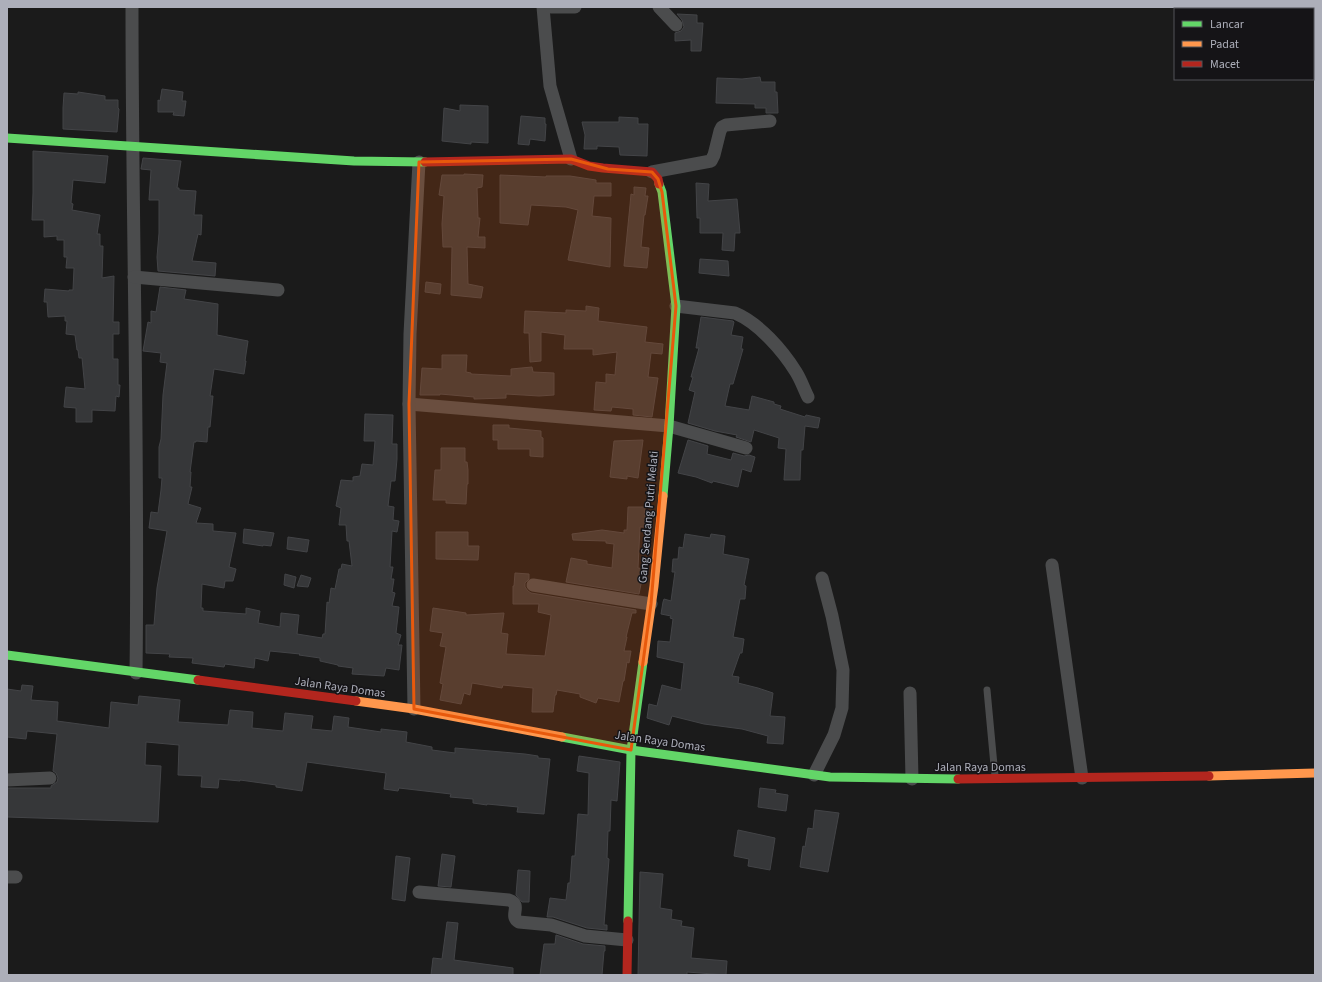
<svg xmlns="http://www.w3.org/2000/svg" width="1322" height="982" font-family="'Source Sans 3',sans-serif">
<style>
.building{fill:#363739;stroke:#434447}
.lines{fill:none;stroke-linecap:round;stroke-linejoin:round}
.lane{stroke:#4b4c4d;stroke-width:7}
.street{stroke:#4b4c4d;stroke-width:13}
.fast{stroke:#63d668;stroke-width:9}
.slow{stroke:#ff974d;stroke-width:9}
.jam{stroke:#b3261e;stroke-width:9}
.marked{fill:#e8590c;fill-opacity:0.2;stroke:#e8590c;stroke-width:3;stroke-linejoin:round}
.labels{text-anchor:middle;stroke-width:3;stroke-linejoin:round;paint-order:stroke}
.street-label{font-size:12px;fill:#adafba;stroke:#151417}
</style>
<rect width="100%" height="100%" fill="#1b1b1b"/>
<g class="building">
<path d="M677,14l20,1v8h6l-2,28h-10v-11l-16,1v-8l6,-2 3,-4 -2,-7z"/>
<path d="M760,77l1,5h14v10h2l1,21h-12v-5h-11v-4l-39,-1 1,-25 25,1z"/>
<path d="M162,89l21,3 -1,9h4l-2,15 -11,-1 1,-3h-16v-12l2,1z"/>
<path d="M78,92l27,4v4h13v8l1,1 -2,23 -54,-3v-21l1,-15 14,1z"/>
<path d="M460,105l28,1v37l-17,-1v2l-29,-3 2,-33 16,3z"/>
<path d="M521,116l24,2v6h1l-1,17 -15,-2 -1,6 -11,-1z"/>
<path d="M619,117l19,1v6h10l-1,32 -27,-1 -1,-8 -22,-1v3h-13l1,-14 -3,-13h37z"/>
<path d="M33,151l75,5 -3,27 -32,-3 -2,23 2,1 -1,6 28,5 -3,19h3v12h3l-1,32 12,-2 -1,46h6v12h-6v25h5v26h2l-1,12 -3,-1 -1,15 -23,-1v12h-16v-14l-12,-1 2,-20 19,2 -3,-31h-3l-1,-8h-1l-2,-15 -9,-1 1,-13h-2v-5l-17,1 -1,-15h-3l1,-13 24,2v-1h4l1,-22h-8l1,-11h-3v-17h-7v-4l-13,1v-17h-12l1,-27z"/>
<path d="M143,158l38,3 -4,27h2v2l17,1 -2,24h8l-1,20 -3,-1 -6,27 24,2 -1,13 -57,-5 -1,-14 2,-24v-33h-10l2,-30 -10,-1z"/>
<path d="M464,174l19,1 -1,12 -5,1 1,30h2l-2,19h7v11l-18,-1 1,37 15,3 -2,11 -30,-3 1,-48h-9l-1,-23 2,-28 -5,-1 3,-20h22z"/>
<path d="M500,175l46,2v-1h24l26,4v3h15v13h-17l-2,20 19,2 -1,49 -42,-7 10,-50 -12,-3 -35,-2 -3,20 -28,-2z"/>
<path d="M696,183l13,1 -1,17 29,-2 3,34h-5l-1,18 -12,-1 1,-17h-23v-15h-3z"/>
<path d="M634,187l12,1 -1,8h3l-3,19h-1l-3,32 8,1 -2,20 -23,-2 6,-61 1,-11 3,1z"/>
<path d="M700,259l28,2 1,15 -30,-3z"/>
<path d="M426,282l15,2 -1,10 -15,-2z"/>
<path d="M160,287l26,3 -2,9 34,5 -1,31 31,6 -3,20h1l-2,13 -30,-5 -4,27h3l-3,31h-2l-1,15 -11,-1v1h-2l-4,30h1l-1,15h2l-4,17 13,4 -5,15 17,1v7l23,2 -7,34 7,2 -3,12h-8l-1,7 -22,-4 -1,24h2v3l43,3v-6l14,3 -2,12 22,4 1,-14 18,2 -2,19 25,4 1,-4h2l2,-32 2,1 2,-15 4,1 4,-20h2l1,-5 10,2 -3,-25h-2l-1,-16h-7l2,-17 -5,-2 5,-26 12,1v-4l7,-1 2,-12 11,1 2,-24h-11l1,-27 28,1 -1,29h5v15l-2,22h-4l-3,25 6,1 -1,13 6,1 -2,11 -5,-1 -2,36h3l-2,12h3l-2,13 3,1 -3,13 7,1 -3,26 5,2 -3,10h4l-3,25 -13,-2 -2,8 -32,-2 1,-6 -15,-2v-1l-18,-4v-3l-21,-3 1,-1 -30,-3 -2,10 -13,-3 -1,10 -29,-4 -1,3 -32,-4 1,-5 -24,-1 1,-3 -24,-1v-28h8l3,-37 10,-57 -18,-3 2,-16 7,1 3,-23 1,-12h-3v-31l2,-8 2,-44 4,-32 -7,-1 1,-9 -18,-2 5,-29 3,1v-12l5,1z"/>
<path d="M586,306l13,2 -1,13 49,6 -2,15 18,2 -1,10 -11,-1 -3,24 10,1 -6,39 -19,-2v-6l-21,-2 -1,4 -17,-1 2,-28 10,1v-9l9,1 2,-23 -24,3v-6h-29l1,-14 -24,-3v29l-11,1 -1,-29h-5l1,-22 41,2v-3l20,1z"/>
<path d="M701,317l32,4 1,1 -3,13 12,2 -2,12h2l-10,35h-3l-5,22 24,4 3,-14 22,6v2l7,2 -1,3 25,8 1,-2 14,3 -2,10 -13,-2 -2,24h-2l-1,30h-16l2,-31 -8,-1 1,-10 -25,-8 -3,12 -15,-5 1,-2 -22,-4 -27,-8 7,-31 -6,-2 4,-13h-2l8,-29h-3z"/>
<path d="M442,355h25l-1,17 5,1v1l40,2v-7l21,-2 1,5 21,1v22l-15,1 -33,-2v4l-32,1v-2l-34,-3v1h-20l2,-27 20,1z"/>
<path d="M493,425h16v3l32,3v6l2,1v19l-13,-1v-7h-32v-9h-5z"/>
<path d="M643,440l-5,38 -11,-2v3l-17,-2 4,-36z"/>
<path d="M688,440l20,6 -1,8 24,6 2,-7 11,3 5,-1 6,2 -4,15 -9,-3 -4,18 -25,-6 -1,2 -16,-6 -18,-4z"/>
<path d="M441,448h24v14h2l1,8v14h-1l-1,20 -20,-1v-3h-13l2,-30h6z"/>
<path d="M628,507h17v20h-5l-2,41 6,1 -5,25 -73,-12 5,-24 16,3v3l25,4 2,-24 -8,-1v-2l-33,-1 -1,-6 30,-4 22,3v-3h3z"/>
<path d="M244,529l30,4 -3,13 -8,-1v1l-20,-3z"/>
<path d="M436,532h32v14h11l-1,14 -42,-1z"/>
<path d="M685,534l25,4 1,-4 14,2 -2,18 26,5 -5,26 2,1 -1,13h-5l-7,38 11,2 -2,14h-2l-8,23 7,1 -1,6 20,5 15,5 -3,23 15,1 -2,27 -16,-1 1,-7 -26,-7 -38,-5 -32,-8 -3,9 -22,-7 2,-14 8,2 5,-21 19,5 3,-27 -27,-6 1,-16 12,1 3,-23 -3,-1 1,-2 -10,-2 2,-12 1,-3 7,2 4,-29h-3l1,-13h5l1,-12 4,1z"/>
<path d="M288,537l21,3 -2,12 -20,-3z"/>
<path d="M515,573l14,1v5l-4,4v4l3,4 3,2 105,17v3h-4l-6,24h1l-3,14h7l-2,12 -2,-1 -3,19h-1l-4,21 -21,-4 -2,5 -16,-6v-3l-23,-4 -1,5h-1l-2,17h-21l1,-24 -30,-3 -1,3 -30,-5 -2,12 -6,-2 -3,11 -21,-4 3,-16 -3,-1 6,-36 -6,-1 3,-13 -13,-2 3,-23 33,5v2l38,-2 -3,20 7,1 -2,20 39,2 6,-41 -13,-3 1,-8h-26v-18h1z"/>
<path d="M285,574l11,3 -2,11 -10,-3z"/>
<path d="M301,575l10,3 -3,9 -11,-1z"/>
<path d="M22,685l11,1 -2,14 27,2 -1,19 52,7 2,-26 27,3 1,-9 41,4 -2,22 50,3 2,-15 23,2 -1,16 31,3 2,-18 28,3 -2,13 21,2 2,-15 15,2 -1,9 33,5v-3l26,3 -1,10 26,5v3l23,3v-5l70,6 13,2v2l12,1 -6,55 -27,-2 1,-5 -31,-3v1l-14,-2v-4l-23,-2 1,-3 -52,-6 -1,3 -14,-2 2,-16 -79,-11 -5,29 -26,-4v-2l-36,-5v1l-21,-2 -1,9 -17,-1 1,-11 -24,-1 1,-30 -33,-3 -1,23 16,1 -3,56 -151,-5v-29h44v-2l6,-4 1,-4 -2,-5 -3,-2 4,-37 -30,-3 -1,8 -19,-2v-48l14,2z"/>
<path d="M579,756l41,6 -3,39 -6,-1 -1,31h-2l-1,27 2,1 -5,66h3v5l-20,-2 -34,-11h-6l3,-19 16,2 2,-17h2l2,-27h3l3,-42 10,1 1,-42 -12,-2z"/>
<path d="M760,788l16,2 -1,3 13,2 -2,16 -28,-4z"/>
<path d="M815,810l24,3 -11,59 -28,-5 3,-21 2,1 3,-19 5,1z"/>
<path d="M738,830l37,8 -5,32 -22,-4 1,-7 -15,-3z"/>
<path d="M442,854l13,2 -4,31 -13,-1z"/>
<path d="M396,856l14,2 -5,43 -13,-2z"/>
<path d="M518,870l12,1 -1,31h-7l-6,-7z"/>
<path d="M640,872l23,2 -3,34 12,2 -1,9 11,2 -1,5 13,2 -3,30 36,3 -1,14 -39,-3v3h-49z"/>
<path d="M447,922l11,1 -4,37 59,8v7h-82l2,-17 9,1z"/>
<path d="M556,935l27,9 22,2v5h-1l-2,24h-62l4,-31h11z"/>
</g>
<g class="lines">
<path class="lane" d="M987,690l8,86"/>
<g class="street">
<path d="M132,7c0,222 7,444 4,666"/>
<path d="M543,7l7,79 21,73"/>
<path d="M551,7h24"/>
<path d="M659,7l17,18"/>
<path d="M652,172l59,-11 3,-6 6,-24 2,-4 4,-2 44,-4"/>
<path d="M134,277l144,13"/>
<path d="M676,306l59,7c24,10 48,38 61,59 5,8 8,17 12,25"/>
<path d="M409,404l260,22 77,22"/>
<path d="M1052,565l30,213"/>
<path d="M533,585l118,19"/>
<path d="M910,693l2,86"/>
<path d="M414,709l-5,-305 1,-70 9,-172"/>
<path d="M814,775l20,-40 8,-27 1,-38 -11,-54 -10,-38"/>
<path d="M7,780l43,-2"/>
<path d="M7,877h9"/>
<path d="M419,892l90,8c14,5 -1,16 10,22l32,3 34,11 42,4"/>
</g>
<g class="fast">
<path d="M7,138l347,23 71,1"/>
<path d="M659,184l3,8 14,114 -7,120 -6,70"/>
<path d="M7,655l191,25"/>
<path d="M562,737l69,13 199,27 128,2"/>
<path d="M628,921l3,-171 12,-88"/>
</g>
<g class="slow">
<path d="M643,662l11,-76 9,-90"/>
<path d="M356,701l58,8 148,28"/>
<path d="M1209,776l106,-3"/>
</g>
<g class="jam">
<path d="M425,162l146,-3 18,7 14,2 49,4 6,7 1,5"/>
<path d="M198,680l158,21"/>
<path d="M958,779l251,-3"/>
<path d="M627,975l1,-54"/>
</g>
</g>
<path class="marked" d="M571,159l37,10 44,3 6,7 4,13 14,114 -25,298 -20,146 -217,-41 -5,-305 10,-242z"/>
<g class="labels">
<g class="street-label">
<text transform="translate(648 517) rotate(-85)" y="4">Gang Sendang Putri Melati</text>
<text transform="translate(340 687) rotate(8)" y="4">Jalan Raya Domas</text>
<text transform="translate(660 741) rotate(8)" y="4">Jalan Raya Domas</text>
<text x="980" y="771">Jalan Raya Domas</text>
</g>
</g>
<rect width="1322" height="982" fill="none" stroke="#adafba" stroke-width="16"/>
<rect x="1174" y="8" width="140" height="72" fill="#151417" stroke="#525258"/>
<rect x="1182" y="21" width="20" height="6" fill="#63d668" stroke="#525258"/>
<text x="1210" y="28" font-size="12" fill="#adafba">Lancar</text>
<rect x="1182" y="41" width="20" height="6" fill="#ff974d" stroke="#525258"/>
<text x="1210" y="48" font-size="12" fill="#adafba">Padat</text>
<rect x="1182" y="61" width="20" height="6" fill="#b3261e" stroke="#525258"/>
<text x="1210" y="68" font-size="12" fill="#adafba">Macet</text>
</svg>
